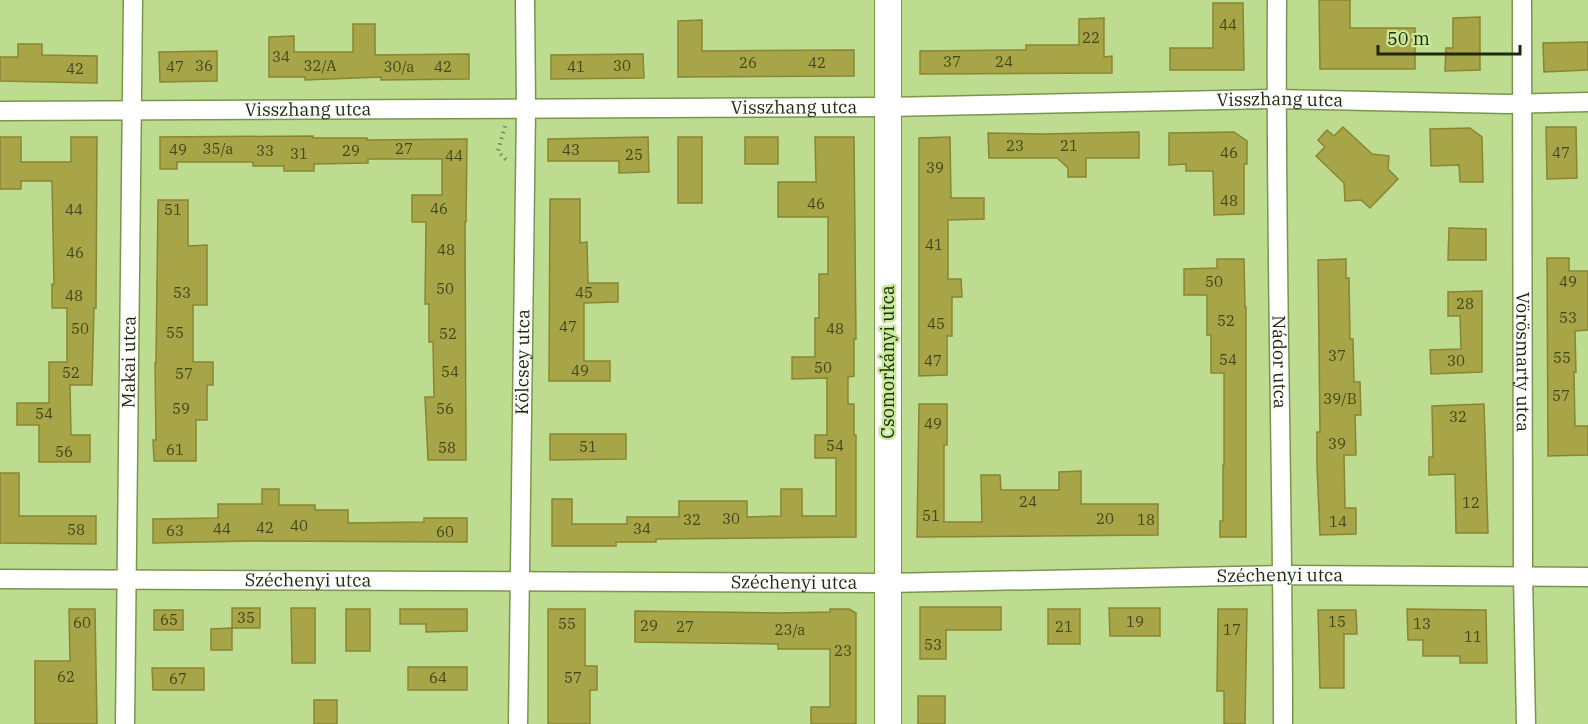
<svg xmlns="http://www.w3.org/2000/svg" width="1588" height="724" font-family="'IBM Plex Serif',serif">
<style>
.building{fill:#a8a448;stroke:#898532;stroke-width:1.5}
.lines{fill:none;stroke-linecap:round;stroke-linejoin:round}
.street-casing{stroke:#7a964e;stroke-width:21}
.secondary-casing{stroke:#7a964e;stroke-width:28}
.path{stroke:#768c54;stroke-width:4;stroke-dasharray:1.5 4.5;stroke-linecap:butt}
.street{stroke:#fff;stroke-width:18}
.secondary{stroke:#fff;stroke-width:26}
.labels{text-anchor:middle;stroke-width:5;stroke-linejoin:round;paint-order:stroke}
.number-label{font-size:15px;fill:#40481a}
.street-label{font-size:18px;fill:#1e290a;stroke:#c9e99d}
</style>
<rect width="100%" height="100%" fill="#bddc90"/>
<g class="building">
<path d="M1319,0h31v28h65v41h-95z"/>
<path d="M1213,3h30l1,67h-74v-22h43z"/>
<path d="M1480,17v53l-35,1 1,-23h7v-30z"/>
<path d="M1104,18v39l8,-1v17l-192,1v-23l106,-1v-5h53v-26z"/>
<path d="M702,20v31l152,-1v26l-176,1v-56z"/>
<path d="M353,24h22v31l94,-1v25l-88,1v-3l-76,3v-3h-36v-40l25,-1v16h59z"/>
<path d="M1588,42v28l-44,2 -1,-29z"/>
<path d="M18,44h24v11l55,1v27l-97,-2v-24h18z"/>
<path d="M217,51v30l-57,1 -1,-30z"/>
<path d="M643,54l1,24 -93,1v-24z"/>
<path d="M1343,127l29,27 17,2 -1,13 10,10 -28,29 -9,-8 -16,1 -1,-18 -28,-27 9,-9 -7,-7 9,-10 7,6z"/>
<path d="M1546,127h30l1,51 -30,1z"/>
<path d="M1470,128l12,9 1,45h-23l-1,-17 -28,1 -1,-37z"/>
<path d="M1139,132v26h-53v19h-18v-9l-11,-10h-68l-1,-25 54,1z"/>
<path d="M1234,132l13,9v23h-3v50l-30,1 -1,-44h-27v-7l-17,1v-32z"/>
<path d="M313,136v2h54v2l100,-1 -1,83h-1l1,238h-38l-3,-63h9l-1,-55h-4v-38h-4l1,-82h-14v-27h30v-36h-74v4l-54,1v7h-30v-5h-31v-4h-76v7h-17v-32z"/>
<path d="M0,137h21v25h50v-25h26l-1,171h-2l-2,77h-22l1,50h19v27h-51v-37h-22v-22h32v-41h18v-54h-15v-24h2l-2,-103h-31v8h-21z"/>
<path d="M648,137l1,35 -30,1v-12h-71v-22z"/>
<rect x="678" y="137" width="24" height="66"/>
<rect x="745" y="137" width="33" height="27"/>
<path d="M815,137h39l2,202h-2v37l-6,1v27h6v31h2v102l-200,2v3h-40v4h-64v-47h20v25h55v-7h52v-16h68v16l34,-1v-27h21v27h34v-58h-21v-23h12v-57l-35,1v-22h23v-39h4v-44h9v-57h-50v-35h38z"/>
<path d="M950,137l1,61h33v21l-36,1v59h13l1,18h-10v39h-5v39l-28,1v-238z"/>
<path d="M550,199h30v44l7,-1 1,41h30v19l-34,1v58h26v20h-61z"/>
<path d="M158,200h30v46l19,-1v60h-14v57h20v23h-6v35h-11v41h-42l-1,-21h3l-1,-77h1z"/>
<path d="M1449,228l37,1v31h-38z"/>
<path d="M1547,258h22v13h19v59l-13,1 1,41h-2l1,54h13v29l-40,1z"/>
<path d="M1217,259h27l1,48h1v230h-26v-16h3v-56h1v-92h-13v-38h-4v-40h-23v-26l33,-1z"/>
<path d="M1346,259v19h3l1,61h3l1,43h6l1,33h-6l1,40h-12l1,53h11v26l-36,1 -3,-69v-34h3l-2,-172z"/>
<path d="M1482,291v81l-51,2 -1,-24 31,-1 -1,-33h-12v-24z"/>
<path d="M919,404h28v41h-3v77h38l-1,-47h19l1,15h58v-18l22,-1v33h77v31l-241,2z"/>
<path d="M1484,404l4,129h-32l-1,-59 -26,1v-18h4l-1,-51z"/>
<path d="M550,434h76v25l-76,1z"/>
<path d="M0,473h19v43h77v28l-96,-1z"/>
<path d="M262,489h17v16h36v5h33v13l76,-1v-4h43v24l-215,-1 -99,2v-24l65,-1v-14h44z"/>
<path d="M920,607h81v23h-55v29h-26z"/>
<rect x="232" y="608" width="28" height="20"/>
<path d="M291,608h24v55h-23z"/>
<path d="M1109,608h51v28h-50z"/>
<path d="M69,609h26l2,115h-62v-63h35z"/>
<rect x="346" y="609" width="24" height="42"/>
<path d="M400,609h67v22l-41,1v-8h-26z"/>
<path d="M548,609h37v57h12v24h-7v34h-42z"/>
<path d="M830,609h19l7,4v111h-45v-17h19v-58h-52v-5l-143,-2v-31l143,2 52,-1z"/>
<rect x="1048" y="609" width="32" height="35"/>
<path d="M1218,609h29l-2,115h-21v-33h-7z"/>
<path d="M1407,609l79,1 1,53h-27v-7h-37v-16h-15z"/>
<rect x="154" y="610" width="29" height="20"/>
<path d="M1318,610h38l1,24h-13v54h-24z"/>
<path d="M232,628v22h-21v-21z"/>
<rect x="408" y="667" width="59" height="23"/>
<path d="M152,668h52v22h-51z"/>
<rect x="918" y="696" width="27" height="28"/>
<rect x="314" y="700" width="23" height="24"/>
</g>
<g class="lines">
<defs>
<g id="street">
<path id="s1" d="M1277,0c-2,241 6,483 6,724"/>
<path id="s2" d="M1522,0l1,577 3,147"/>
<path id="s3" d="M0,111l888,-4 388,-8 232,5 80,-2"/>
<path id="s4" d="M0,579l888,4 395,-8 305,2"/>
<path id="s5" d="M125,724l8,-724"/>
<path id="s6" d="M518,724l8,-616 -1,-108"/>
</g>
<path id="secondary" d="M888,724v-724"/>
</defs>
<use href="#street" class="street-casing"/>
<use href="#secondary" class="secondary-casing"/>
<path class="path" d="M505,126l-7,25 10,11"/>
<use href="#street" class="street"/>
<use href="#secondary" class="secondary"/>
</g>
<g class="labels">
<g class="number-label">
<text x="1228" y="30">44</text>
<text x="1091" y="43">22</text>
<text x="281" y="62">34</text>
<text x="952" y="67">37</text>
<text x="1004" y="67">24</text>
<text x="748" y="68">26</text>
<text x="817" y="68">42</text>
<text x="204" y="71">36</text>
<text x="320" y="71">32/A</text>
<text x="622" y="71">30</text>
<text x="175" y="72">47</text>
<text x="399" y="72">30/a</text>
<text x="443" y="72">42</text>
<text x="576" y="72">41</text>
<text x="75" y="74">42</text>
<text x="1015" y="151">23</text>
<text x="1069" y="151">21</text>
<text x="218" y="154">35/a</text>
<text x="404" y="154">27</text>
<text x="178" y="155">49</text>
<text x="571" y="155">43</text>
<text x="265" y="156">33</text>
<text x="351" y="156">29</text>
<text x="1229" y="158">46</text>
<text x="1561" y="158">47</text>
<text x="299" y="159">31</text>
<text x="634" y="160">25</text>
<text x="454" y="161">44</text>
<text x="935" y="173">39</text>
<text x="1229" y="206">48</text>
<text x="816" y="209">46</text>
<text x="439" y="214">46</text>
<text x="74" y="215">44</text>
<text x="173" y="215">51</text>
<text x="934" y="250">41</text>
<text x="446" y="255">48</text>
<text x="75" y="258">46</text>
<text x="1214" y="287">50</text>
<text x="1568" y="287">49</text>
<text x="445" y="294">50</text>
<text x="182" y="298">53</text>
<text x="584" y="298">45</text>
<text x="74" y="301">48</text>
<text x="1465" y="309">28</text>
<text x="1568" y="323">53</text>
<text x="1226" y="326">52</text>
<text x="936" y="329">45</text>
<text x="568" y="332">47</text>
<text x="80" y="334">50</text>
<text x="835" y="334">48</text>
<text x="175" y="338">55</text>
<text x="448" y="339">52</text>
<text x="1337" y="361">37</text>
<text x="1562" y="363">55</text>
<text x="1228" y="365">54</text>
<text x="933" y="366">47</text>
<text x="1456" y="366">30</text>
<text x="823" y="373">50</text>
<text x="580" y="376">49</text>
<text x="450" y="377">54</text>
<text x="71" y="378">52</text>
<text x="184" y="379">57</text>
<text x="1561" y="401">57</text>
<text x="1340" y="404">39/B</text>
<text x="181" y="414">59</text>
<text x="445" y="414">56</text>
<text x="44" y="419">54</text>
<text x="1458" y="422">32</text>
<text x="933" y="429">49</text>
<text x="1337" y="449">39</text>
<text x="835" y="451">54</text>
<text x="588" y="452">51</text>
<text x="447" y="453">58</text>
<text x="175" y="455">61</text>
<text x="64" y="457">56</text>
<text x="1028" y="507">24</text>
<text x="1471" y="508">12</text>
<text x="931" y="521">51</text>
<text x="731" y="524">30</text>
<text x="1105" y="524">20</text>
<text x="692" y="525">32</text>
<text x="1146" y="525">18</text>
<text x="1338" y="527">14</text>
<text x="299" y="531">40</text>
<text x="265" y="533">42</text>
<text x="222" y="534">44</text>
<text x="642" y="534">34</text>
<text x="76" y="535">58</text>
<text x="175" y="536">63</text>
<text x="445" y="537">60</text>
<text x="246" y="623">35</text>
<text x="169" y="625">65</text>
<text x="1135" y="627">19</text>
<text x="1337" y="627">15</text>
<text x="82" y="628">60</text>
<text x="567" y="629">55</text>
<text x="1422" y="629">13</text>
<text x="649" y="631">29</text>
<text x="685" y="632">27</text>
<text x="1064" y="632">21</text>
<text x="790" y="635">23/a</text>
<text x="1232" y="635">17</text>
<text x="1473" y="642">11</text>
<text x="933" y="650">53</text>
<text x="843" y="656">23</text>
<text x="66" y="682">62</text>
<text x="438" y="683">64</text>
<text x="573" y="683">57</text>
<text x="178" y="684">67</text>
</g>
<g class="street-label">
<text dy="6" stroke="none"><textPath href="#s3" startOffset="1280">Visszhang utca</textPath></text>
<text dy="6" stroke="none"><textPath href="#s3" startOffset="794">Visszhang utca</textPath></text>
<text dy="6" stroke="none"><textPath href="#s3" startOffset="308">Visszhang utca</textPath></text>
<text dy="6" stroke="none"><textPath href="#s5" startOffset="362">Makai utca</textPath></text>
<text dy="6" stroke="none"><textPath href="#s6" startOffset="362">Kölcsey utca</textPath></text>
<text transform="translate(888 362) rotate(-90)" y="6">Csomorkányi utca</text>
<text dy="6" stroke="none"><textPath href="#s1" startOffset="362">Nádor utca</textPath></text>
<text dy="6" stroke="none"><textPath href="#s2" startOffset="362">Vörösmarty utca</textPath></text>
<text dy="6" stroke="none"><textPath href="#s4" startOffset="1280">Széchenyi utca</textPath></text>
<text dy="6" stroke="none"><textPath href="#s4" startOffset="308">Széchenyi utca</textPath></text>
<text dy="6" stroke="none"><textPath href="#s4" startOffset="794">Széchenyi utca</textPath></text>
</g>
</g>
<path d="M1378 45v9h142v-9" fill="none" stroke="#1e290a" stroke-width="3"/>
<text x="1387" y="45" font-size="18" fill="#1e290a" stroke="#c9e99d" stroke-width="4.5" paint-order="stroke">50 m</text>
</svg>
